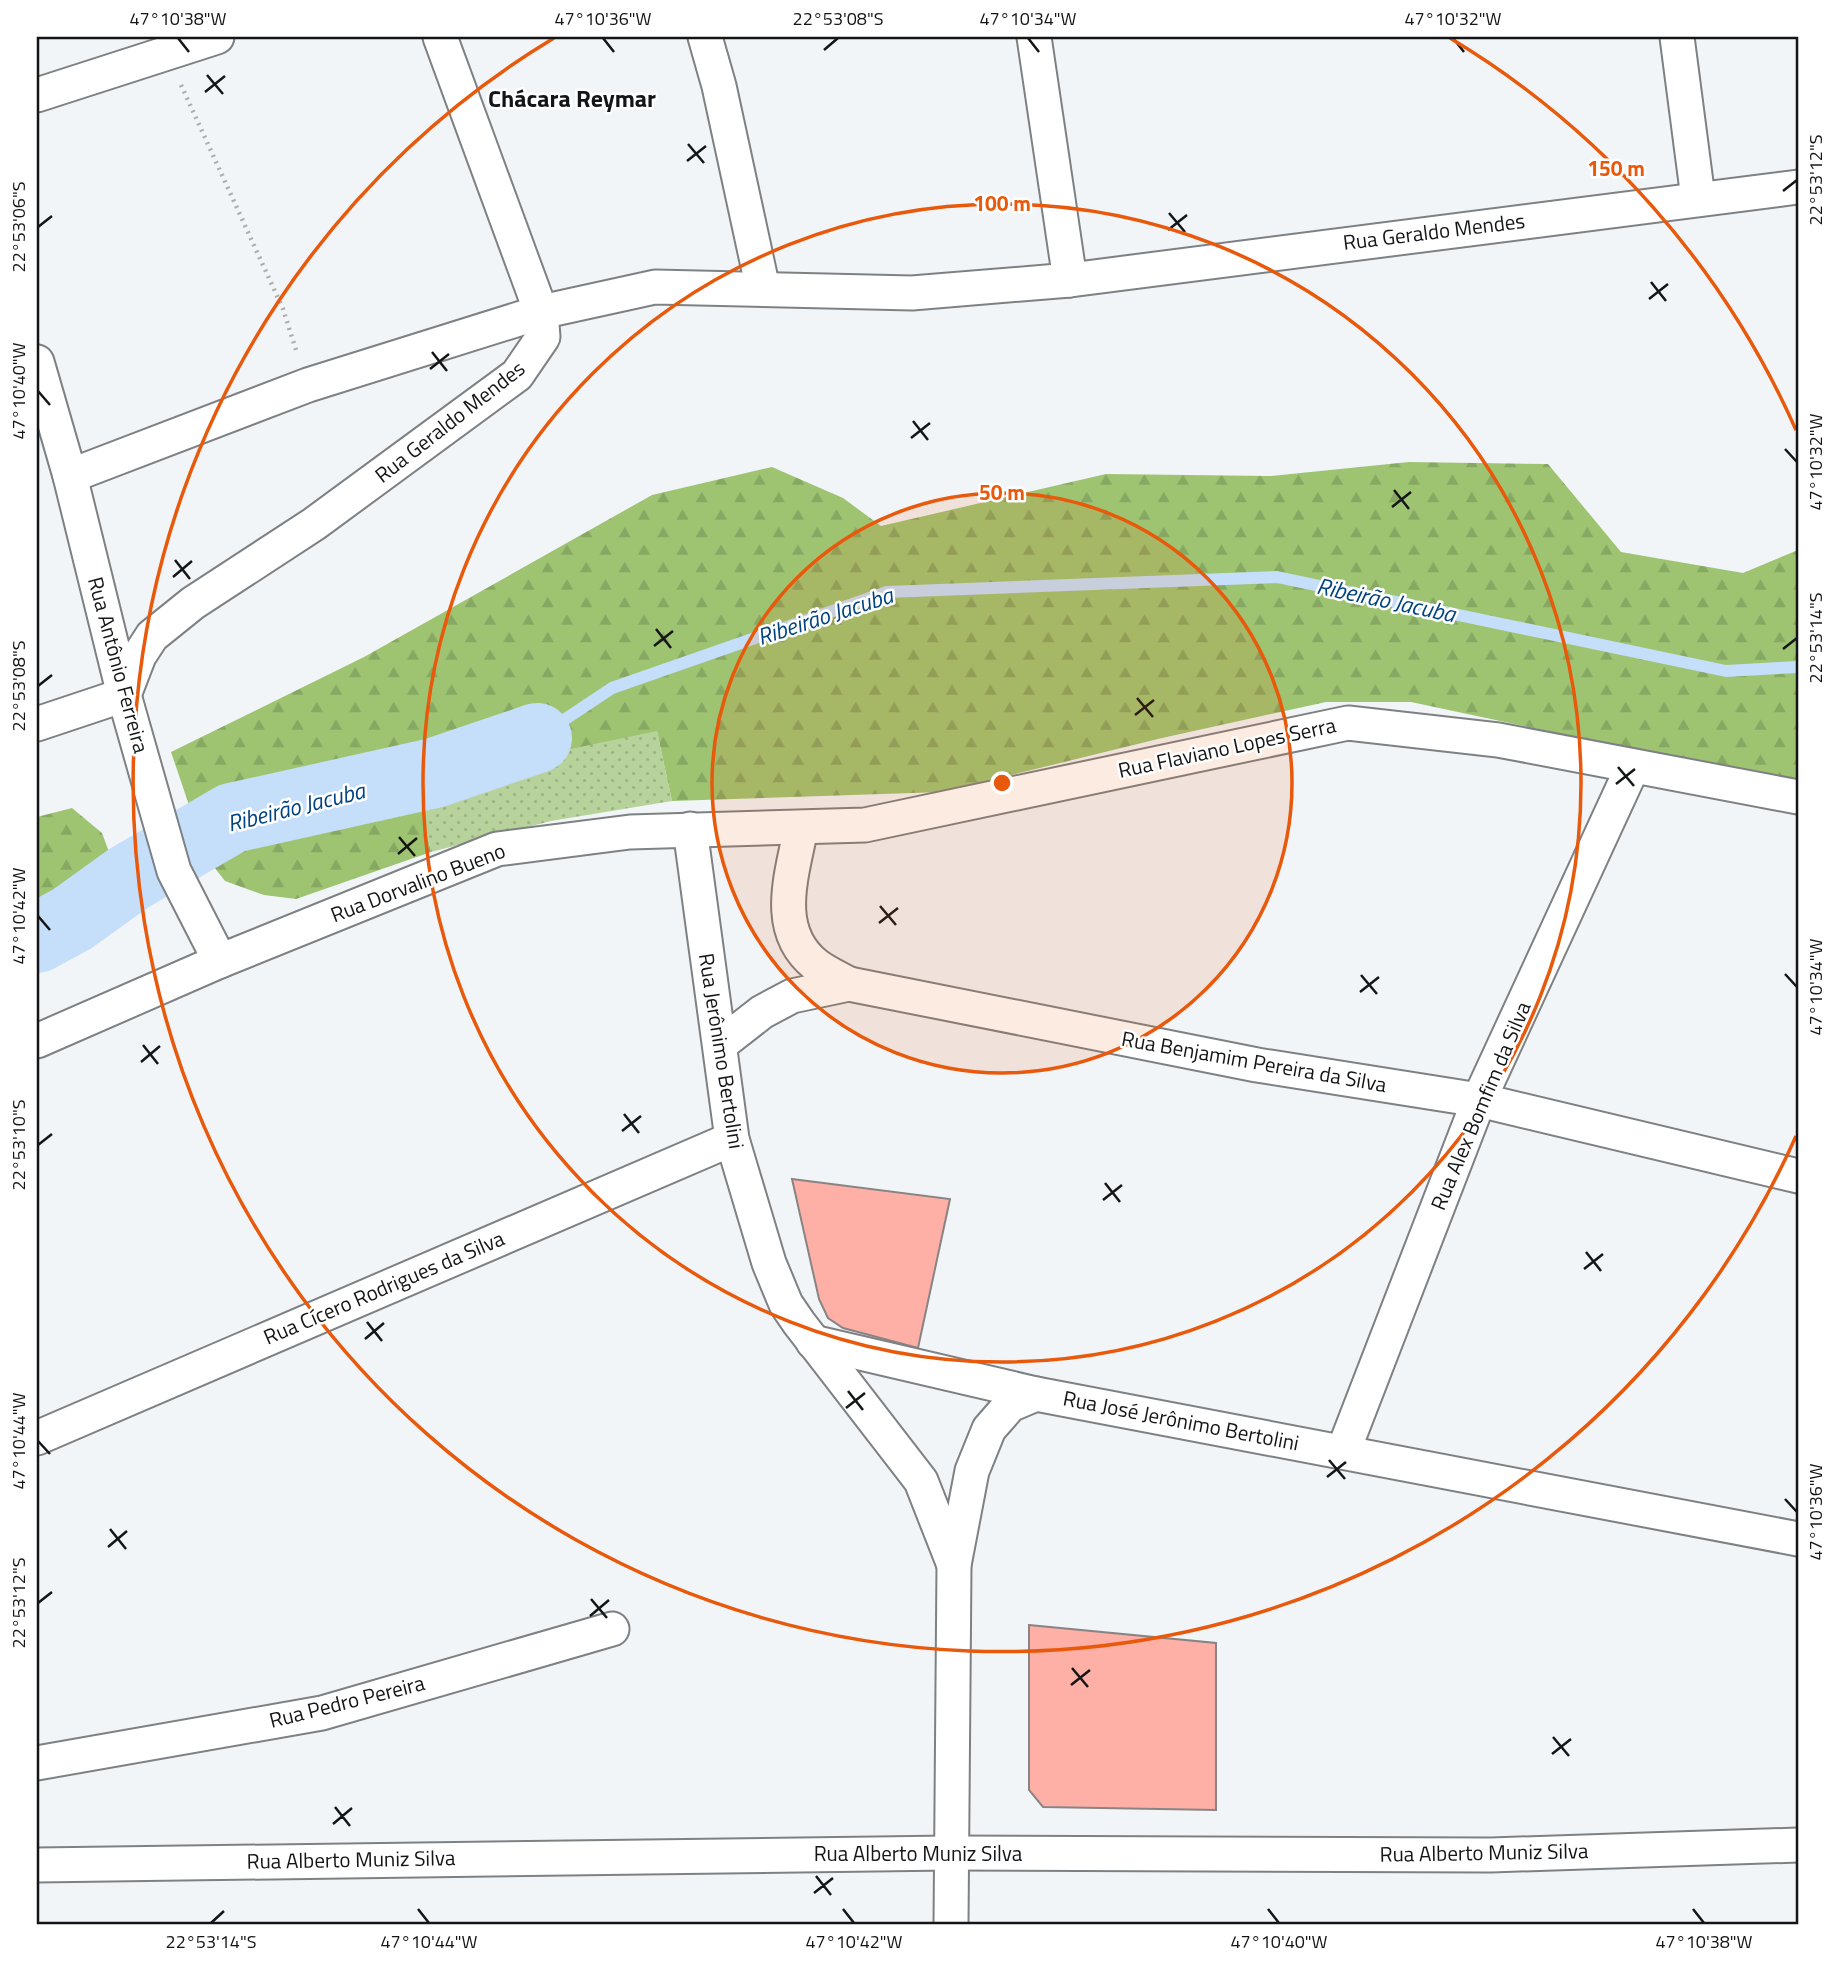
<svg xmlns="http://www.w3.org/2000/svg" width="1835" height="1961" font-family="'Titillium Web',sans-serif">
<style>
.forest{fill:url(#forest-firs)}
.park{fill:url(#park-dots)}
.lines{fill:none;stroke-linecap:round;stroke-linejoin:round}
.stream{stroke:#c5defa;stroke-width:12}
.river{stroke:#c5defa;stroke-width:70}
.building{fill:#feafa6;stroke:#888484;stroke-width:2}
.minor-casing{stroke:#7e8183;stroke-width:37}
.path{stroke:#abadb0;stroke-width:4.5;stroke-dasharray:2 5;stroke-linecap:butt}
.minor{stroke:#fff;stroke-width:33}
.ticks{fill:none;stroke:#141516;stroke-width:2.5}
.ring{fill:none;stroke:#e8590c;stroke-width:3.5}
.labels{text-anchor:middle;stroke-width:5;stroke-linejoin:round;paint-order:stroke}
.street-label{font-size:21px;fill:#141516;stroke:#fff}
.water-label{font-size:23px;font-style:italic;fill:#004380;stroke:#fff}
.quarter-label{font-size:24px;font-weight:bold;fill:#141516;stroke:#fff}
.centre{fill:#e8590c;stroke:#fff;stroke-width:3.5}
.ring-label{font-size:21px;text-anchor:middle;font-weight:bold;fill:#e8590c;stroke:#fff;stroke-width:5;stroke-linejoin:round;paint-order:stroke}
.neatline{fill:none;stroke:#141516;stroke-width:2.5}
.ticks-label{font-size:18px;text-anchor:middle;fill:#141516}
</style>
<defs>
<pattern id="forest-firs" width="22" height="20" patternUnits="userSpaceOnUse" patternTransform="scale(1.75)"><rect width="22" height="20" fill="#9ec472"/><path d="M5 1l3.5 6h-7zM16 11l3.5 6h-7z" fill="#87a862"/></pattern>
<pattern id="park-dots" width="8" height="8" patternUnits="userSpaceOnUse" patternTransform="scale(1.75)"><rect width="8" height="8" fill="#b8d29c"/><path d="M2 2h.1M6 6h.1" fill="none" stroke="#9db386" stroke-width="1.8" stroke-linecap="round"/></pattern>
</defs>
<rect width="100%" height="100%" fill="#f2f5f8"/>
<g class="forest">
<path d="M1409,462l139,2 73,88 122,21 55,-23v230l-131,-19 -110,-28 -146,-31h-85l-164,36 -220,54 -270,9 -15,-69 -241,50 15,70 -135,47 -32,-4 -39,-14 -18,-23 -36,-106 193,-95 288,-162 120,-28 71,31 38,28 225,-52 165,2z"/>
<path d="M72,808l30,25 10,27 -11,25 -34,23 -30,13v-104z"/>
</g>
<path class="park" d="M657,731l15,70 -121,20 -120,31 -15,-71z"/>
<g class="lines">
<path class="stream" d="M537,738l75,-50 275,-96 390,-15 449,94 72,-4"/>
<path class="river" d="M37,938l35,-19 57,-41 103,-60 202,-45 103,-35"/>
</g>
<g class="building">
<path d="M792,1179l158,20 -32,149 -75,-20 -15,-10 -9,-19z"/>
<path d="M1029,1625l187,18v167l-173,-3 -14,-17z"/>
</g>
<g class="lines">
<defs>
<g id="minor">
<path d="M705,37l14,49 44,203"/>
<path d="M1034,37l36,243"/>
<path d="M1677,37l21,161"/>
<path d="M37,95l180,-58"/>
<path d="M37,362l33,114 54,219 50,176 46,90"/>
<path d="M70,476l238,-91 233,-73 114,-25 257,6 158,-13 728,-93"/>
<path d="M37,724l87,-29 15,-39 13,-20 41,-33 121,-79 203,-149 26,-38 -2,-25 -101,-275"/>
<path d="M801,828c-9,47 -29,102 15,137 9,7 22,13 33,19"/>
<path d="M690,829l42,310 37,124 17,41 13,19 122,158 33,84"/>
<path d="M37,1041l183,-80 277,-112 133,-17 235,-7 483,-102 150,17 300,57"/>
<path d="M721,1044l41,-32 30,-16 57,-12 408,81 222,35 319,76"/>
<path d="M813,1342l223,52 762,145"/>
<path d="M37,1438l695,-299"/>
<path d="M1343,1452l136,-352 154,-334"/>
<path d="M37,1763l285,-50 290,-84"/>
<path d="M37,1865l913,-12 541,2 307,-10"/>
<path d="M951,1924l3,-359 18,-94 17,-42 21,-24 26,-11"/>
</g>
</defs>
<use href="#minor" class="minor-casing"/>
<path class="path" d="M181,85l102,224 13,41"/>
<use href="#minor" class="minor"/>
</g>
<path class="ticks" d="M178,38l11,14M603,38l11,14M1028,38l11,14M1453,38l11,14M824,50l14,-12M207,75l16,19M205,92l20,-16M688,144l16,19M687,161l19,-15M1783,191l14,-11M1169,213l16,19M38,227l14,-11M1168,230l19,-15M1651,282l15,19M1649,299l19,-15M432,352l15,19M430,369l19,-15M38,391l12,14M913,421l15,19M911,438l19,-15M1785,449l12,13M1394,490l15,19M1392,507l19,-15M175,560l15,19M173,577l19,-16M656,629l15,19M654,646l19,-15M1783,649l14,-11M38,686l14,-11M1137,698l16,19M1135,715l19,-15M1618,767l16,19M1616,784l19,-15M399,837l16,19M398,854l19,-16M880,906l16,19M38,916l12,14M879,923l19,-15M1785,974l12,13M1361,975l16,19M1360,992l19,-15M143,1045l15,19M141,1062l19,-16M624,1114l15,19M622,1131l19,-15M38,1145l14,-11M1105,1183l15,19M1103,1200l19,-15M1586,1252l15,19M1584,1269l19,-15M367,1322l15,19M365,1339l19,-16M848,1391l15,19M846,1408l19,-15M38,1441l12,13M1329,1460l16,19M1327,1477l19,-15M1785,1499l12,13M110,1529l16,20M108,1547l19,-16M591,1599l16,19M38,1603l14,-11M590,1616l19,-16M1072,1668l16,19M1071,1685l19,-15M1553,1737l16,19M1552,1754l19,-15M335,1807l15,19M333,1824l19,-16M816,1876l15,19M814,1893l19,-15M418,1909l11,14M843,1909l11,14M1268,1909l11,14M1693,1909l11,14M211,1923l13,-12"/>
<circle cx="1002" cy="783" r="290" fill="#e8590c" fill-opacity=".12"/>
<g class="ring">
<circle cx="1002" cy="783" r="290"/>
<circle cx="1002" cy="783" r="579"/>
<path d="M1796 1136A869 869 0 1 1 554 38M1450 38A869 869 0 0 1 1796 430"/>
</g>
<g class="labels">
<g class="street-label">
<text transform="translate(1434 232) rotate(-7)" y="7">Rua Geraldo Mendes</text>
<text transform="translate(450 422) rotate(-38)" y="7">Rua Geraldo Mendes</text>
<text transform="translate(118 665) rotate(75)" y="7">Rua Antônio Ferreira</text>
<text transform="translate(1227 748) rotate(-12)" y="7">Rua Flaviano Lopes Serra</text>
<text transform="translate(418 883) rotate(-21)" y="7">Rua Dorvalino Bueno</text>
<text transform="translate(721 1051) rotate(81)" y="7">Rua Jerônimo Bertolini</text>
<text transform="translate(1254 1062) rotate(10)" y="7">Rua Benjamim Pereira da Silva</text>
<text transform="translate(1481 1106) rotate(-67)" y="7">Rua Alex Bomfim da Silva</text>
<text transform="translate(384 1288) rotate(-23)" y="7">Rua Cícero Rodrigues da Silva</text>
<text transform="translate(1181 1421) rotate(11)" y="7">Rua José Jerônimo Bertolini</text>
<text transform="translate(347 1702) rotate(-14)" y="7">Rua Pedro Pereira</text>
<text transform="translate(1484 1853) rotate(-1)" y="7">Rua Alberto Muniz Silva</text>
<text x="918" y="1861">Rua Alberto Muniz Silva</text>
<text transform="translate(351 1860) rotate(-1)" y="7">Rua Alberto Muniz Silva</text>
</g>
<g class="water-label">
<text transform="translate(1386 600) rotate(12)" y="8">Ribeirão Jacuba</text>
<text transform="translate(825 616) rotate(-18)" y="8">Ribeirão Jacuba</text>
<text transform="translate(296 807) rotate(-14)" y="8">Ribeirão Jacuba</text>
</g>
<g class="quarter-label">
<text x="572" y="107">Chácara Reymar</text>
</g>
</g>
<circle cx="1002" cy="783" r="10" class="centre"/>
<g class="ring-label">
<text x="1616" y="176">150 m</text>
<text x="1002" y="211">100 m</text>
<text x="1002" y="500">50 m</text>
</g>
<rect width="1835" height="1961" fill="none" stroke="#ffffff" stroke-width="77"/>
<rect x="38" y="38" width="1759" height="1885" class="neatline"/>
<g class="ticks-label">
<text x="178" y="25">47°10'38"W</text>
<text x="603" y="25">47°10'36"W</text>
<text x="838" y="25">22°53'08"S</text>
<text x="1028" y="25">47°10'34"W</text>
<text x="1453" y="25">47°10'32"W</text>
<text transform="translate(1816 180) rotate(-90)" y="6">22°53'12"S</text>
<text transform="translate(19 227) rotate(-90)" y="6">22°53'06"S</text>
<text transform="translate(19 391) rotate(-90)" y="6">47°10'40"W</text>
<text transform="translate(1816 462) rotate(-90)" y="6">47°10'32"W</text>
<text transform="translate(1816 638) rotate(-90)" y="6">22°53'14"S</text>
<text transform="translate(19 686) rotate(-90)" y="6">22°53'08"S</text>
<text transform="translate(19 916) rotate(-90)" y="6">47°10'42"W</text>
<text transform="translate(1816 987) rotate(-90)" y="6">47°10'34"W</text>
<text transform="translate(19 1145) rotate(-90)" y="6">22°53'10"S</text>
<text transform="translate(19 1441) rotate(-90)" y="6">47°10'44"W</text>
<text transform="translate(1816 1512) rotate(-90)" y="6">47°10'36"W</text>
<text transform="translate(19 1603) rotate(-90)" y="6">22°53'12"S</text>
<text x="211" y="1948">22°53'14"S</text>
<text x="429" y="1948">47°10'44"W</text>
<text x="854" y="1948">47°10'42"W</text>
<text x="1279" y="1948">47°10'40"W</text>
<text x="1704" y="1948">47°10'38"W</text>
</g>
</svg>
